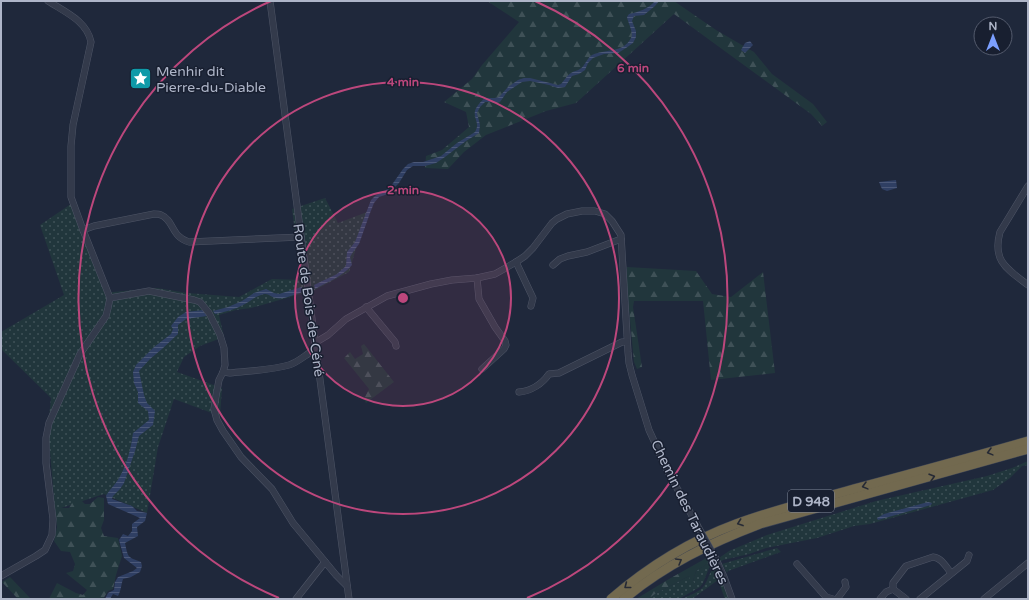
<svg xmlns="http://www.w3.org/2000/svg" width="1029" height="600" font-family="'Varela Round',sans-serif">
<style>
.grass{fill:url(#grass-dots)}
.forest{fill:url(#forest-firs)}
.water{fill:url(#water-rules)}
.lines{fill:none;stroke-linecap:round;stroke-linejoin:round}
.minor-casing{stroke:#4e5566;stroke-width:7}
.highway-casing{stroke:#3b4253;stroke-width:10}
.minor{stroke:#333a4b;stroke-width:6}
.highway{stroke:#72694f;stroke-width:9}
.minor-bridge-casing{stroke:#4e5566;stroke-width:7;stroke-linecap:butt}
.minor-bridge{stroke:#333a4b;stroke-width:6}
.oneway{stroke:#262a35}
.ring{fill:none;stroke:#bc477c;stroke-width:2}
.labels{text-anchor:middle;stroke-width:3;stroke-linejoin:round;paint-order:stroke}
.shield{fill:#181f30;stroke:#81889a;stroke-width:1}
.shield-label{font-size:13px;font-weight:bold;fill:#aeb5c8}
.poi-label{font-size:14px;fill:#aeb5c8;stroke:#181f30;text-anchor:start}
.street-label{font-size:14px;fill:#aeb5c8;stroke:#181f30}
.centre{fill:#bc477c;stroke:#181f30;stroke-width:2}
.ring-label{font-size:12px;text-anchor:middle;font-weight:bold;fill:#bc477c;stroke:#181f30;stroke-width:3;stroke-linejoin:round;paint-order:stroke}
</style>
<defs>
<pattern id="grass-dots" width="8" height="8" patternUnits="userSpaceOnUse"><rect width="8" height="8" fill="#21363c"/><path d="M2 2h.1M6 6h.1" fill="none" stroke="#3f5157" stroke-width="1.8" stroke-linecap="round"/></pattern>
<pattern id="forest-firs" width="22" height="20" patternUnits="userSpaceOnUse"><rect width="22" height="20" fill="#21363c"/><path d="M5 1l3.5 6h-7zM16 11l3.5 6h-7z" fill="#3f5157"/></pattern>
<pattern id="water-rules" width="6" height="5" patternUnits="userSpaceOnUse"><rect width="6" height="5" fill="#2f3f63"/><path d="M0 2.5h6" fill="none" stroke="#4b5878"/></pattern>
</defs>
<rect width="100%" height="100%" fill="#1f283b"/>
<g class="grass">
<path d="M325,198l13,25 29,-11 -18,60 -34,18 -64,18 -15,2 -17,5 5,22 -24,9 -16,11 -7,15 45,16 -2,28 -46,-17 -16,48 -11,66 -43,-19 -49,16 -7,-82 3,-30 -50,-49v-17l63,-37 -24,-70 31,-21 34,90 8,-2 44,-4 30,5 52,4 33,-18 29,1 -9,-71z"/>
<path d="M1028,461v4l-6,1 -12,12 -17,12 -123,34 -16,2 -37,12 -51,10 -17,6 -26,6 -3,2 -1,-4 10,-7 38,-16 109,-34 111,-25 25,-8z"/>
<path d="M777,548l4,4 -53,19 -1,2 -5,-9z"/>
<path d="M713,560l3,3 -7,5 -6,15 -3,4 -21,12h-31l7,-5 34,-18 7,11 -3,-6 3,-10z"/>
<path d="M717,565l12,34h-4l-7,-19 -26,19h-10c7,-4 16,-6 21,-12 6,-7 6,-17 14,-22z"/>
</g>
<g class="forest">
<path d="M487,1h187l42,29 38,22 18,22 41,30 14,18 -5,4 -11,-12 -137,-100 -98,89 -30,8 -60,24 -22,17 -16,17 -23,-1 1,-12 16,-6 27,-23 -3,-15 -22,-10 28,-23 10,-14 37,-43z"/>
<path d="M627,267l69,4 16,23 19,3 32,-25 12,101 -64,7 -8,-79h-69l-1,6 9,60 -5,2 -3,-7 -7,-74z"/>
<path d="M364,344l30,38 -28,21 -2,-4 5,-10 -25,-31 6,-6 5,7 8,-5 -2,-8z"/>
<path d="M78,497l7,7h5l8,-7 6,1v22l-3,8 3,8 14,2 4,18 -6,19 -3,14 -5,2 -5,8h-54l8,-16 19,10 7,2 4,-5 -21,-17 7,-2 2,-7 -5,-12 -9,-1 -7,-10 3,-14 -2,-19h14l5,-8z"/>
<path d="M710,556l3,4 -17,11 -3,10 4,7h-3l-4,-7 -1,-5 -34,18 -7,5h-12l33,-20z"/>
<path d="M10,577l21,22h-13l-16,-17z"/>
</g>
<g class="water">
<path d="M655,1h4l-4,5 -11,9 -10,1 -2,5 4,10v6l-3,6 -7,5 -8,5 -14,1 -11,4 -5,5 -3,7 -6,4 -7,2 -7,11 -7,1 -9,-3 -19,-4 -8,1 -15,10 -7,10 -5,1 -4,-1h-6l-5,5 -3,6 3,12 -1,8 -13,8 -21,16 -9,6 -11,3h-12l-6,4 -8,13 -8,8 -6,4 -6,2 -5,6 -4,10 -11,31 -6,8 -3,5 2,8c-10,12 -25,17 -37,24l-1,-4 23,-11 9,-8 1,-14 8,-10 16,-42 4,-4 11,-6 5,-4 12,-17 5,-5 6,-2h9l18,-6 16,-13 18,-11c8,-13 -11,-16 10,-34h10l4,-1 9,-10 10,-7 6,-2h6l28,7 3,-1c3,-3 6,-9 10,-11 3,-2 6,-2 9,-4 5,-3 7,-11 12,-14 12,-6 32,-2 39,-17 3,-5 -3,-15 -4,-21l2,-3c10,-2 19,-5 26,-13z"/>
<path d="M750,41l3,4 -8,8 -4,-3 4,-7z"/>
<path d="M896,180l1,8 -10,3 -5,-2 -3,-7z"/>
<path d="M302,287l1,5c-7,2 -20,8 -27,6 -7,-1 -7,-6 -15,-3 -7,2 -10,6 -16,9 -9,5 -20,8 -30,10l-2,-3 15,-4 14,-6 12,-8 12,-4 8,4 5,1z"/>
<path d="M203,310l4,6 -21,3 -8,6v9l-16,15 -12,10 -11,12 5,24 3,8 8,8 -2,14 -14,11 -4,15 -11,32 -4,6 -7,7 -1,3 20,7 5,5 10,2 -2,8 -8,6 1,9 -13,7c3,14 2,14 16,19l1,4 -2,6 -9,5 -8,2c-2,6 -2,12 -5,17l-5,-2 -3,5h-5l3,-6 6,-3 1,-8 3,-5 15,-6 4,-3 -13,-10 -5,-18 4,-6 5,2 4,-5v-7l8,-6 -32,-14 -2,-8c3,-6 9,-11 13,-18 8,-13 12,-30 14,-45l16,-13 -1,-9 -10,-8v-11l-4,-9 -1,-11 3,-7 18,-18 17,-13 2,-5 -2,-3 7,-9 8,-5z"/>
<path d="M928,502l4,1 -1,2 -53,15 -1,-2 7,-4z"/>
</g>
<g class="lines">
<defs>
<g id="minor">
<path d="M270,1l79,598"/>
<path d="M1028,186l-28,46c-8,29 7,37 28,53"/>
<path d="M83,230l11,-4 60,-12c2,0 5,0 7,1 13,5 10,22 28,27l112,-5"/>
<path d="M516,262l17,36 -2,8"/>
<path d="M553,265l7,-6 8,-3 19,-4 34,-13"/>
<path d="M477,278l2,21 16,28 10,14 1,4 -2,4 -22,20"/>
<path d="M110,298l39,-7 45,9 6,2 9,11 11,22 4,13 1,17 -2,7 -4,8 -3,16 -2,13 3,11 6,11 18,26 31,32 21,34 43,52 11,11"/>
<path d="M366,307l29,35 1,4"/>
<path d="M315,342l3,-1 10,-6 18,-16 41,-23 44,-12 21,-4 25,-2 18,-4 21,-12 9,-6 8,-8 19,-25 5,-4 10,-5 15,-3h13l10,3 7,7 9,14 7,117 1,11 3,12 17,55 6,13 10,23 32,59"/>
<path d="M223,372l7,1c17,-2 42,-3 59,-8 10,-3 17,-11 27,-16"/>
<path d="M519,392c12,-1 23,-8 30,-18l10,-1 63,-31h5"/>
<path d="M715,557l9,20 8,22"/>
<path d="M797,564l29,33 7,2"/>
<path d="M1,576l35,-20 9,-6 7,-15 1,-16 -7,-56v-25l3,-15 31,-69 26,-38 2,-8 2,-10 -27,-68 -12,-33v-51l2,-21 18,-83c-4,-21 -26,-30 -43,-41"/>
<path d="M296,599l29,-37"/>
<path d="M837,599l9,-12 -1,-5"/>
<path d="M880,599l6,-7 7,-3"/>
<path d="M906,599l-13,-10v-6l13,-17 27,-9c9,1 13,10 18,16"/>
<path d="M920,599l47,-38 2,-6"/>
<path d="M984,599l44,-36"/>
</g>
<g id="highway">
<path d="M611,599c37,-32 79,-58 125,-75 40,-15 83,-25 125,-37 56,-15 111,-30 167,-46"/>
<path d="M624,599c41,-34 86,-56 136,-75l268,-75"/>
</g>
</defs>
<use href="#minor" class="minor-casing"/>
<use href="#highway" class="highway-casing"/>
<use href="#minor" class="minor"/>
<use href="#highway" class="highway"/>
<defs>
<path id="minor-bridge" d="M697,525l18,32"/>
</defs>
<use href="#minor-bridge" class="minor-bridge-casing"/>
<use href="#minor-bridge" class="minor-bridge"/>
</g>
<defs><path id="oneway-chevron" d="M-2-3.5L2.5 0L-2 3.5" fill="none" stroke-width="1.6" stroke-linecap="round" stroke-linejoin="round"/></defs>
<g class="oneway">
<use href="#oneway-chevron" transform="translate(990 452) rotate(165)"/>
<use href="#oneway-chevron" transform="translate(932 477) rotate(-16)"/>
<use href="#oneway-chevron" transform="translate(865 486) rotate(165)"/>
<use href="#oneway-chevron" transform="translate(740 523) rotate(160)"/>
<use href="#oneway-chevron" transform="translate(679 561) rotate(-30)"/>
<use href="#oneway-chevron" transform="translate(627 586) rotate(142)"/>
</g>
<circle cx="403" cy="298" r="108" fill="#bc477c" fill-opacity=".12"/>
<g class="ring">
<circle cx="403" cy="298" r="108"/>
<circle cx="403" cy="298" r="216"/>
<path d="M279 598A325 325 0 0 1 271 1M535 1A325 325 0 0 1 527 598"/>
</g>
<defs>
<symbol id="sight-square" viewBox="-11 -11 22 22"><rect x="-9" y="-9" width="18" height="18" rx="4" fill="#0f9aa8" stroke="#181f30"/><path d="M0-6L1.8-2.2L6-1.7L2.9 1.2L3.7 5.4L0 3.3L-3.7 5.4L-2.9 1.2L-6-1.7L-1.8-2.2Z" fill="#fff"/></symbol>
</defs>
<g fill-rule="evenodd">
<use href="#sight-square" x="128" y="66" width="25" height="25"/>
</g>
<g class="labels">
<rect class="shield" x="788" y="490" width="46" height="22" rx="3"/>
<g class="shield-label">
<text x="811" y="506">D 948</text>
</g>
<g class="poi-label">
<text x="156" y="76">Menhir dit<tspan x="156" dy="16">Pierre-du-Diable</tspan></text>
</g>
<g class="street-label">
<text transform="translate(309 300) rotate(82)" y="5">Route de Bois-de-Céné</text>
<text transform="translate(690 512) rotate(64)" y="5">Chemin des Taraudières</text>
</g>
</g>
<circle cx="403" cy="298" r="6" class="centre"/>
<g class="ring-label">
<text x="633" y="72">6 min</text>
<text x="403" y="86">4 min</text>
<text x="403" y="194">2 min</text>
</g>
<rect width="1029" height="600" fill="none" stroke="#aeb5c8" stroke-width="4"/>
<g transform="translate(993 36)"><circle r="19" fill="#181f30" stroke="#545b6d"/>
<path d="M0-3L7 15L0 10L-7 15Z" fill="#7b9fff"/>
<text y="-6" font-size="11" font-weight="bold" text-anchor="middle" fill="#aeb5c8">N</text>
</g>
</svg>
